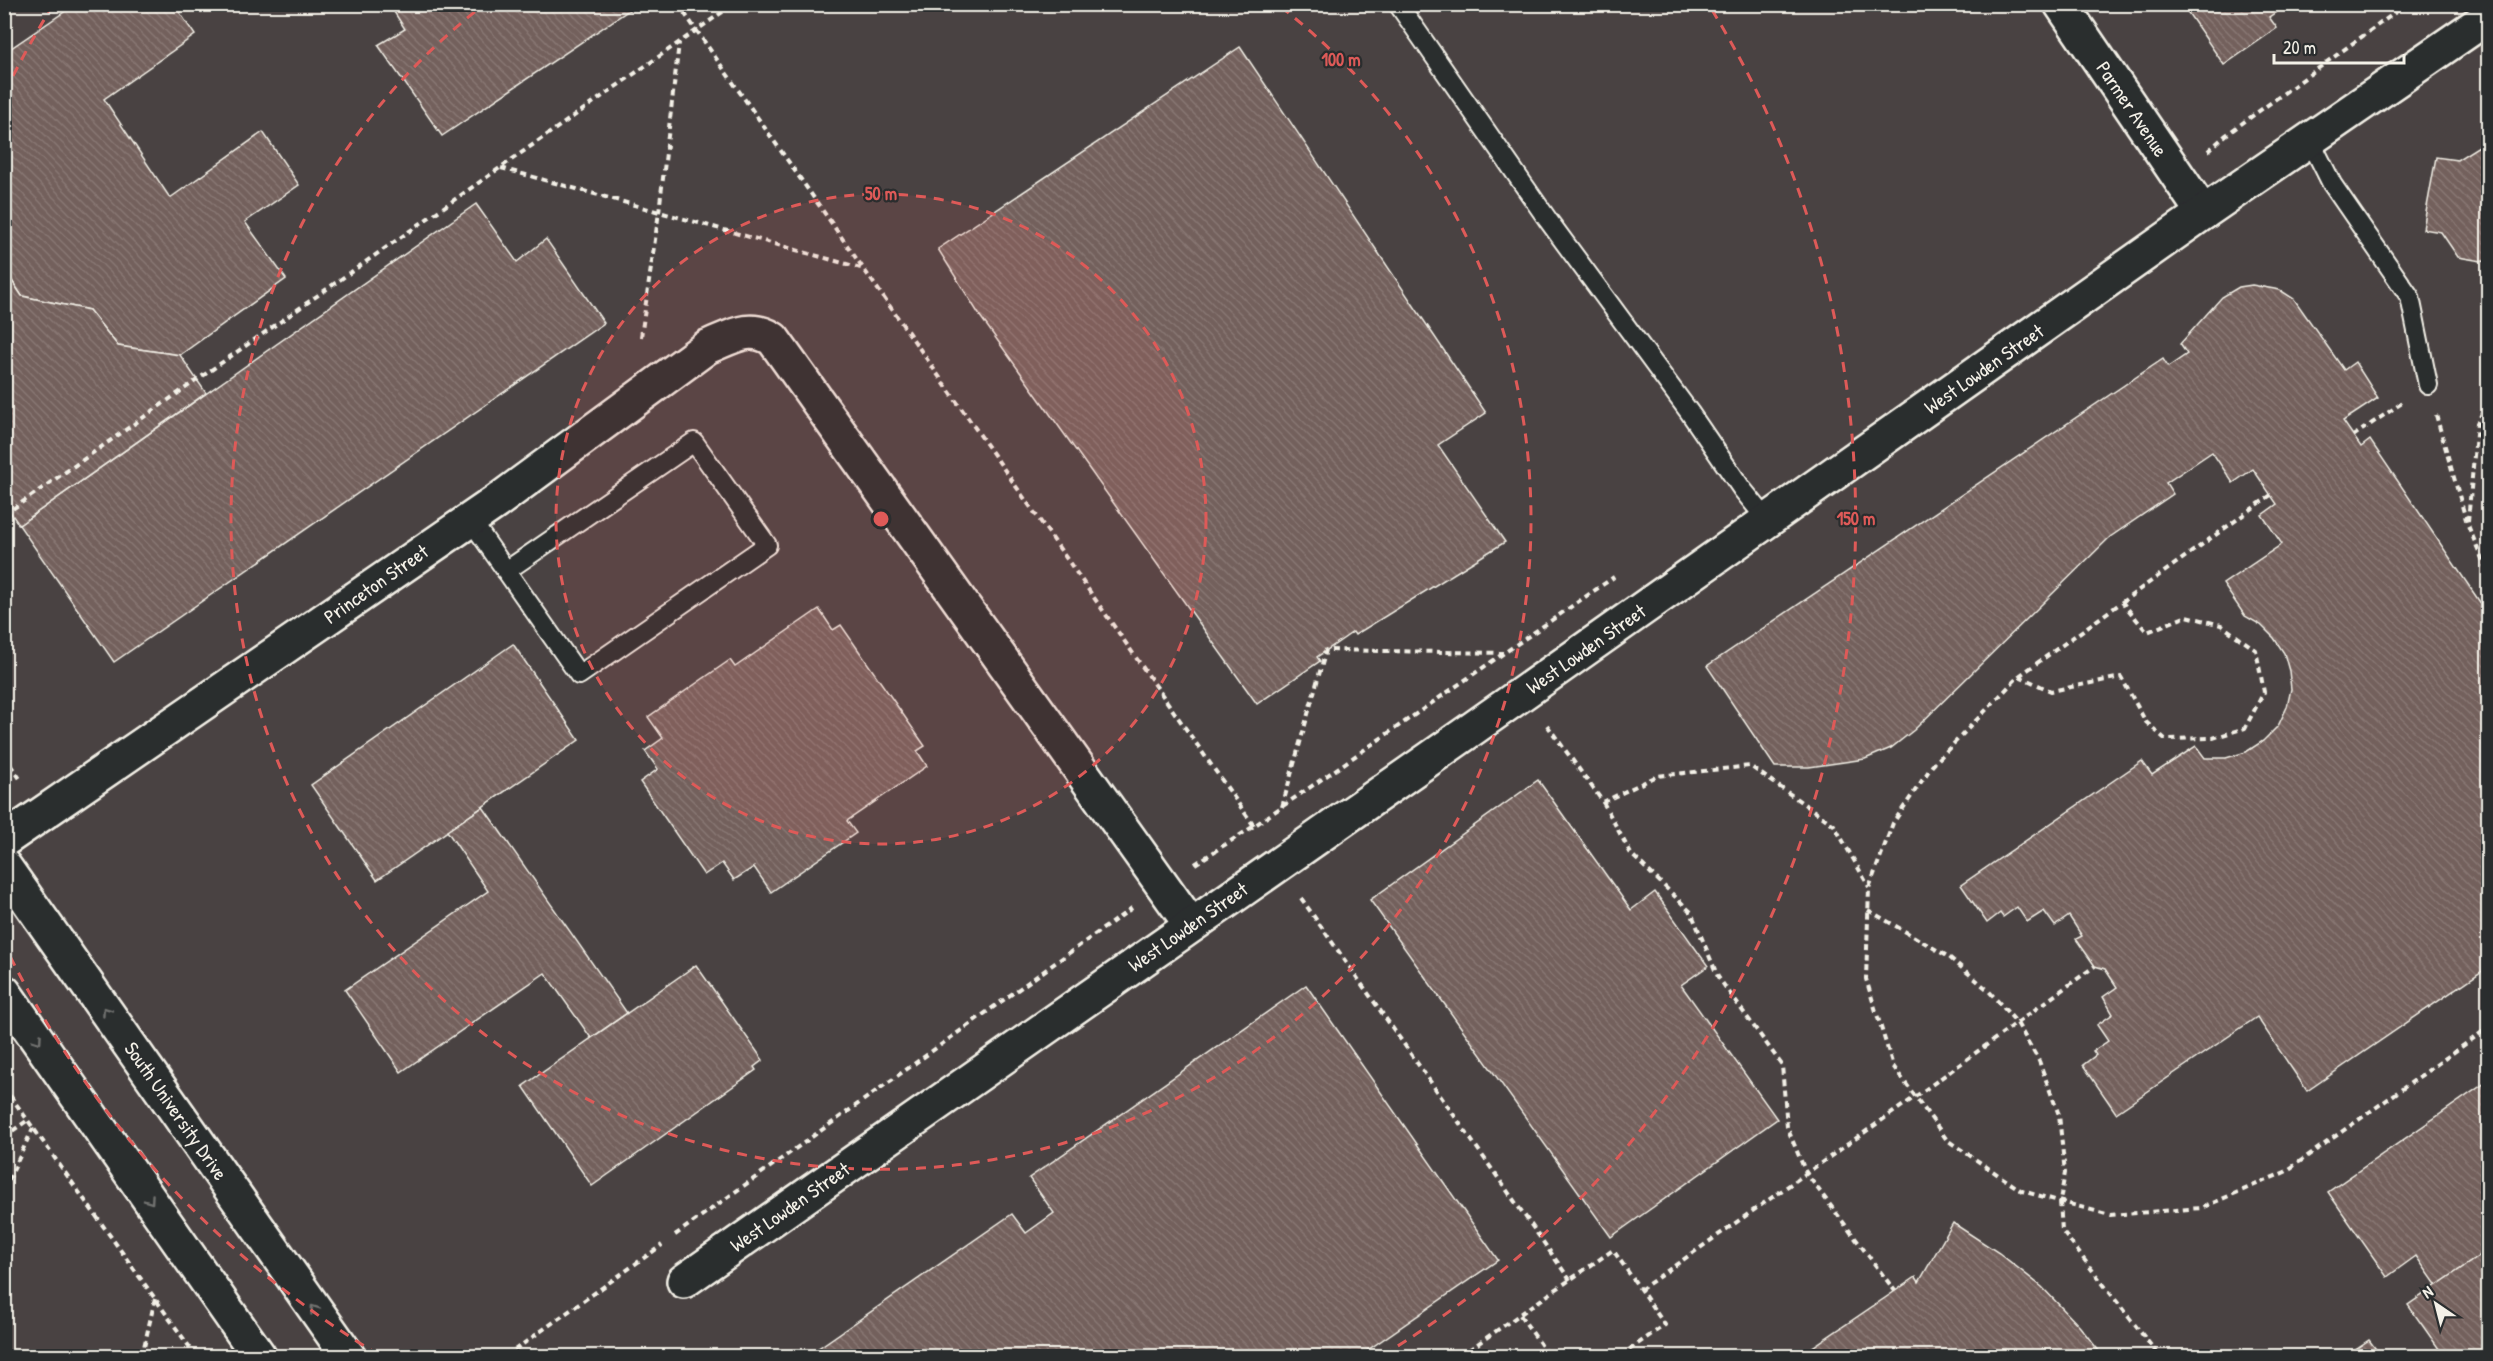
<svg xmlns="http://www.w3.org/2000/svg" width="2493" height="1361" font-family="'Patrick Hand',sans-serif">
<style>
.built{fill:#4a4342}
.building{fill:url(#building-back-hatch);stroke:#f4f1e8;stroke-width:1.5}
.lines{fill:none;stroke-linecap:round;stroke-linejoin:round}
.lane-casing{stroke:#f4f1e8;stroke-width:22}
.street-casing{stroke:#f4f1e8;stroke-width:38}
.secondary-casing{stroke:#f4f1e8;stroke-width:38}
.path{stroke:#f4f1e8;stroke-width:4;stroke-dasharray:6 4.5;stroke-linecap:butt}
.lane{stroke:#2a2d2e;stroke-width:18}
.street{stroke:#2a2d2e;stroke-width:33}
.secondary{stroke:#2a2d2e;stroke-width:33}
.oneway{stroke:#71726f}
.ring{fill:none;stroke:#de5a58;stroke-width:3;stroke-dasharray:10 8}
.labels{text-anchor:middle;stroke-width:4.5;stroke-linejoin:round;paint-order:stroke}
.street-label{font-size:20px;fill:#f4f1e8;stroke:#2a2d2e}
.centre{fill:#de5a58;stroke:#2a2d2e;stroke-width:3}
.ring-label{font-size:18px;text-anchor:middle;font-weight:bold;fill:#de5a58;stroke:#2a2d2e;stroke-width:4.5;stroke-linejoin:round;paint-order:stroke}
</style>
<defs>
<pattern id="building-back-hatch" width="6" height="6" patternUnits="userSpaceOnUse" patternTransform="scale(1.5)"><rect width="6" height="6" fill="#73605c"/><path d="M-1 5l2 2M0 0l6 6M5-1l2 2" fill="none" stroke="#887773"/></pattern>
</defs>
<rect width="100%" height="100%" fill="#393737"/>
<filter id="ink" filterUnits="userSpaceOnUse"><feTurbulence type="fractalNoise" baseFrequency=".0167" numOctaves="2"/><feDisplacementMap in="SourceGraphic" scale="12" xChannelSelector="R" yChannelSelector="G"/><feConvolveMatrix kernelMatrix="1 2 1 2 8 2 1 2 1" color-interpolation-filters="sRGB"/></filter>
<g filter="url(#ink)">
<rect class="built" x="5" y="5" width="2483" height="1351"/>
<g class="building">
<path d="M76,4h110l-8,6 17,25 -91,64 66,99 93,-66 36,53 -54,37 41,57 -106,76 -62,-9 -29,-36 -67,-14 -18,-27v-216z"/>
<path d="M389,4h249l-196,132 -64,-91 27,-16z"/>
<path d="M2182,4h106l-19,13 8,11 -53,37z"/>
<path d="M1240,47l246,366 -48,32 67,97 -150,93 -2,-3 -36,25 3,4 -63,43 -277,-388 -42,-67z"/>
<path d="M2479,146l9,1v115l-30,-5 -17,-25 -18,-3 13,-72 21,3z"/>
<path d="M476,204l41,58 29,-23 58,84 -490,339 -95,-137z"/>
<path d="M4,269l18,27 67,14 29,36 62,9 26,38 -187,132 -15,-22z"/>
<path d="M2252,285l28,5 14,9 50,71 11,-8 23,36 -35,23 18,26 9,-7 118,174v353l-181,124 -50,-74 -141,96 -33,-48 13,-10 -3,-4 15,-10 -11,-16 16,-11 -10,-17 14,-10 -12,-18 -10,-3 -19,-27 6,-3 -13,-20 -14,10 -11,-15 -17,11 -10,-15 -14,10 -3,-4 -13,10 -26,-38 181,-124 10,14 44,-29 9,12h21l20,-6 17,-11 15,-15 9,-19 4,-18 -2,-18 -5,-18 -10,-15 -13,-13 -16,-9 -22,-32 59,-40 -20,-29 15,-11 -24,-35 -20,14 -21,-31 -46,31 7,11 -63,43 -196,193 -23,18 -26,11 -56,8h-34l-68,-101 456,-307 5,8 19,-13 -7,-10 42,-47 17,-10z"/>
<path d="M819,609l14,21 8,-5 84,121 -8,5 10,15 -80,55 9,12 -85,59 -17,-25 -20,13 -12,-17 -18,12 -64,-93 18,-13 -13,-18 18,-13 -15,-21 82,-57 5,7z"/>
<path d="M513,644l66,96 -202,140 -66,-95z"/>
<path d="M1538,780l93,130 24,-18 53,74 -27,19 96,134 -166,118 -241,-337z"/>
<path d="M483,807l144,206 -36,25 -46,-65 -144,99 -56,-82 143,-99 -41,-60z"/>
<path d="M696,965l67,95 -9,7 2,3 -164,116 -69,-100z"/>
<path d="M1306,985l192,275 -139,96h-552l205,-142 14,19 28,-20 -25,-35z"/>
<path d="M2488,1081v169l-51,36 -21,-30 -29,21 -59,-85z"/>
<path d="M1953,1223l46,30 43,34 38,40 23,29h-311l16,-6 108,-73 3,5z"/>
<path d="M2488,1250v106h-44l-36,-51z"/>
<path d="M2369,1340l12,16h-36z"/>
</g>
<g class="lines">
<defs>
<g id="lane">
<path d="M1398,4l150,216 142,193 52,76 26,32"/>
<path d="M2310,140l22,44 78,113 18,88"/>
<path d="M470,519l109,156 188,-130 -73,-103 -188,129"/>
</g>
<g id="street">
<path d="M2061,4l142,209"/>
<path d="M4,840l492,-338 211,-155c25,-10 42,-23 66,-8l418,586"/>
<path d="M684,1281l791,-554 728,-514 285,-196"/>
</g>
<g id="secondary">
<path d="M4,866l344,490"/>
<path d="M4,992l255,364"/>
</g>
</defs>
<use href="#lane" class="lane-casing"/>
<use href="#street" class="street-casing"/>
<use href="#secondary" class="secondary-casing"/>
<g class="path">
<path d="M678,4l576,822"/>
<path d="M2208,151l18,-16 181,-131"/>
<path d="M501,168l360,100"/>
<path d="M641,337l18,-125 20,-169"/>
<path d="M2436,415l31,108 21,50"/>
<path d="M2353,436l49,-33"/>
<path d="M2271,495l-252,181 -87,90 -39,57 -24,65 -3,91 27,87 54,74 75,51 88,24 91,-7 84,-36 203,-144"/>
<path d="M4,515l730,-511"/>
<path d="M2468,521l9,-98 11,-21"/>
<path d="M2019,676l32,15 70,-14 25,45 19,17 48,-1 32,-10 19,-36 -8,-42 -35,-25 -34,-9 -40,16 -25,-30"/>
<path d="M1547,725l56,77 54,-26 93,-10 84,59 35,62"/>
<path d="M4,756l17,24"/>
<path d="M1603,802l28,52 60,58 27,65 64,88 5,62 19,46 89,118"/>
<path d="M1282,807l44,-157 177,3"/>
<path d="M1195,864l59,-38 360,-249"/>
<path d="M1301,898l269,382"/>
<path d="M1868,910l81,47 39,33 29,33 22,38 20,54 6,58 -5,28 2,30 97,125"/>
<path d="M4,1087l192,269"/>
<path d="M4,1137l24,-17"/>
<path d="M4,1190l29,-62"/>
<path d="M675,1235l457,-327"/>
<path d="M1640,1290l275,-193 180,-131"/>
<path d="M1520,1315l29,41"/>
<path d="M142,1356l13,-57"/>
<path d="M506,1356l156,-111"/>
<path d="M1460,1356l153,-106 52,75 -45,31"/>
</g>
<use href="#lane" class="lane"/>
<use href="#street" class="street"/>
<use href="#secondary" class="secondary"/>
</g>
<defs><path id="oneway-chevron" d="M-2-3.5L2.5 0L-2 3.5" fill="none" stroke-width="1.6" stroke-linecap="round" stroke-linejoin="round" transform="scale(1.5)"/></defs>
<g class="oneway">
<use href="#oneway-chevron" transform="translate(106 1011) rotate(-125)"/>
<use href="#oneway-chevron" transform="translate(38 1040) rotate(55)"/>
<use href="#oneway-chevron" transform="translate(150 1200) rotate(55)"/>
<use href="#oneway-chevron" transform="translate(314 1309) rotate(-125)"/>
</g>
</g>
<circle cx="881" cy="519" r="325" fill="#de5a58" fill-opacity=".12"/>
<g class="ring">
<circle cx="881" cy="519" r="325"/>
<path d="M1281 7A650 650 0 1 1 481 7"/>
<path d="M379 1355A975 975 0 0 1 5 946M5 92A975 975 0 0 1 50 10M1712 10A975 975 0 0 1 1383 1355"/>
</g>
<g class="labels">
<g class="street-label">
<text transform="translate(2132 109) rotate(56)" y="7">Parmer Avenue</text>
<text transform="translate(1984 369) rotate(-35)" y="7">West Lowden Street</text>
<text transform="translate(376 584) rotate(-35)" y="7">Princeton Street</text>
<text transform="translate(1586 649) rotate(-35)" y="7">West Lowden Street</text>
<text transform="translate(1188 927) rotate(-35)" y="7">West Lowden Street</text>
<text transform="translate(176 1111) rotate(55)" y="7">South University Drive</text>
<text transform="translate(790 1207) rotate(-35)" y="7">West Lowden Street</text>
</g>
</g>
<circle cx="881" cy="519" r="9" class="centre"/>
<g class="ring-label">
<text x="1341" y="66">100 m</text>
<text x="881" y="200">50 m</text>
<text x="1856" y="525">150 m</text>
</g>
<rect width="2493" height="1361" fill="none" stroke="#2a2d2e" stroke-width="24"/>
<rect x="12" y="12" width="2469" height="1337" fill="none" stroke="#f4f1e8" stroke-width="2" filter="url(#ink)"/>
<g transform="translate(2436 1304) rotate(325)" stroke="#2a2d2e" stroke-width="4.5" paint-order="stroke">
<path d="M0-4.5L10 22L0 15L-10 22Z" fill="#f4f1e8"/>
<text y="-9" font-size="16" font-weight="bold" text-anchor="middle" fill="#f4f1e8">N</text>
</g>
<path d="M2274 54v9h130v-9" fill="none" stroke="#f4f1e8" stroke-width="3"/>
<text x="2283" y="54" font-size="18" fill="#f4f1e8" stroke="#2a2d2e" stroke-width="4.5" paint-order="stroke">20 m</text>
</svg>
